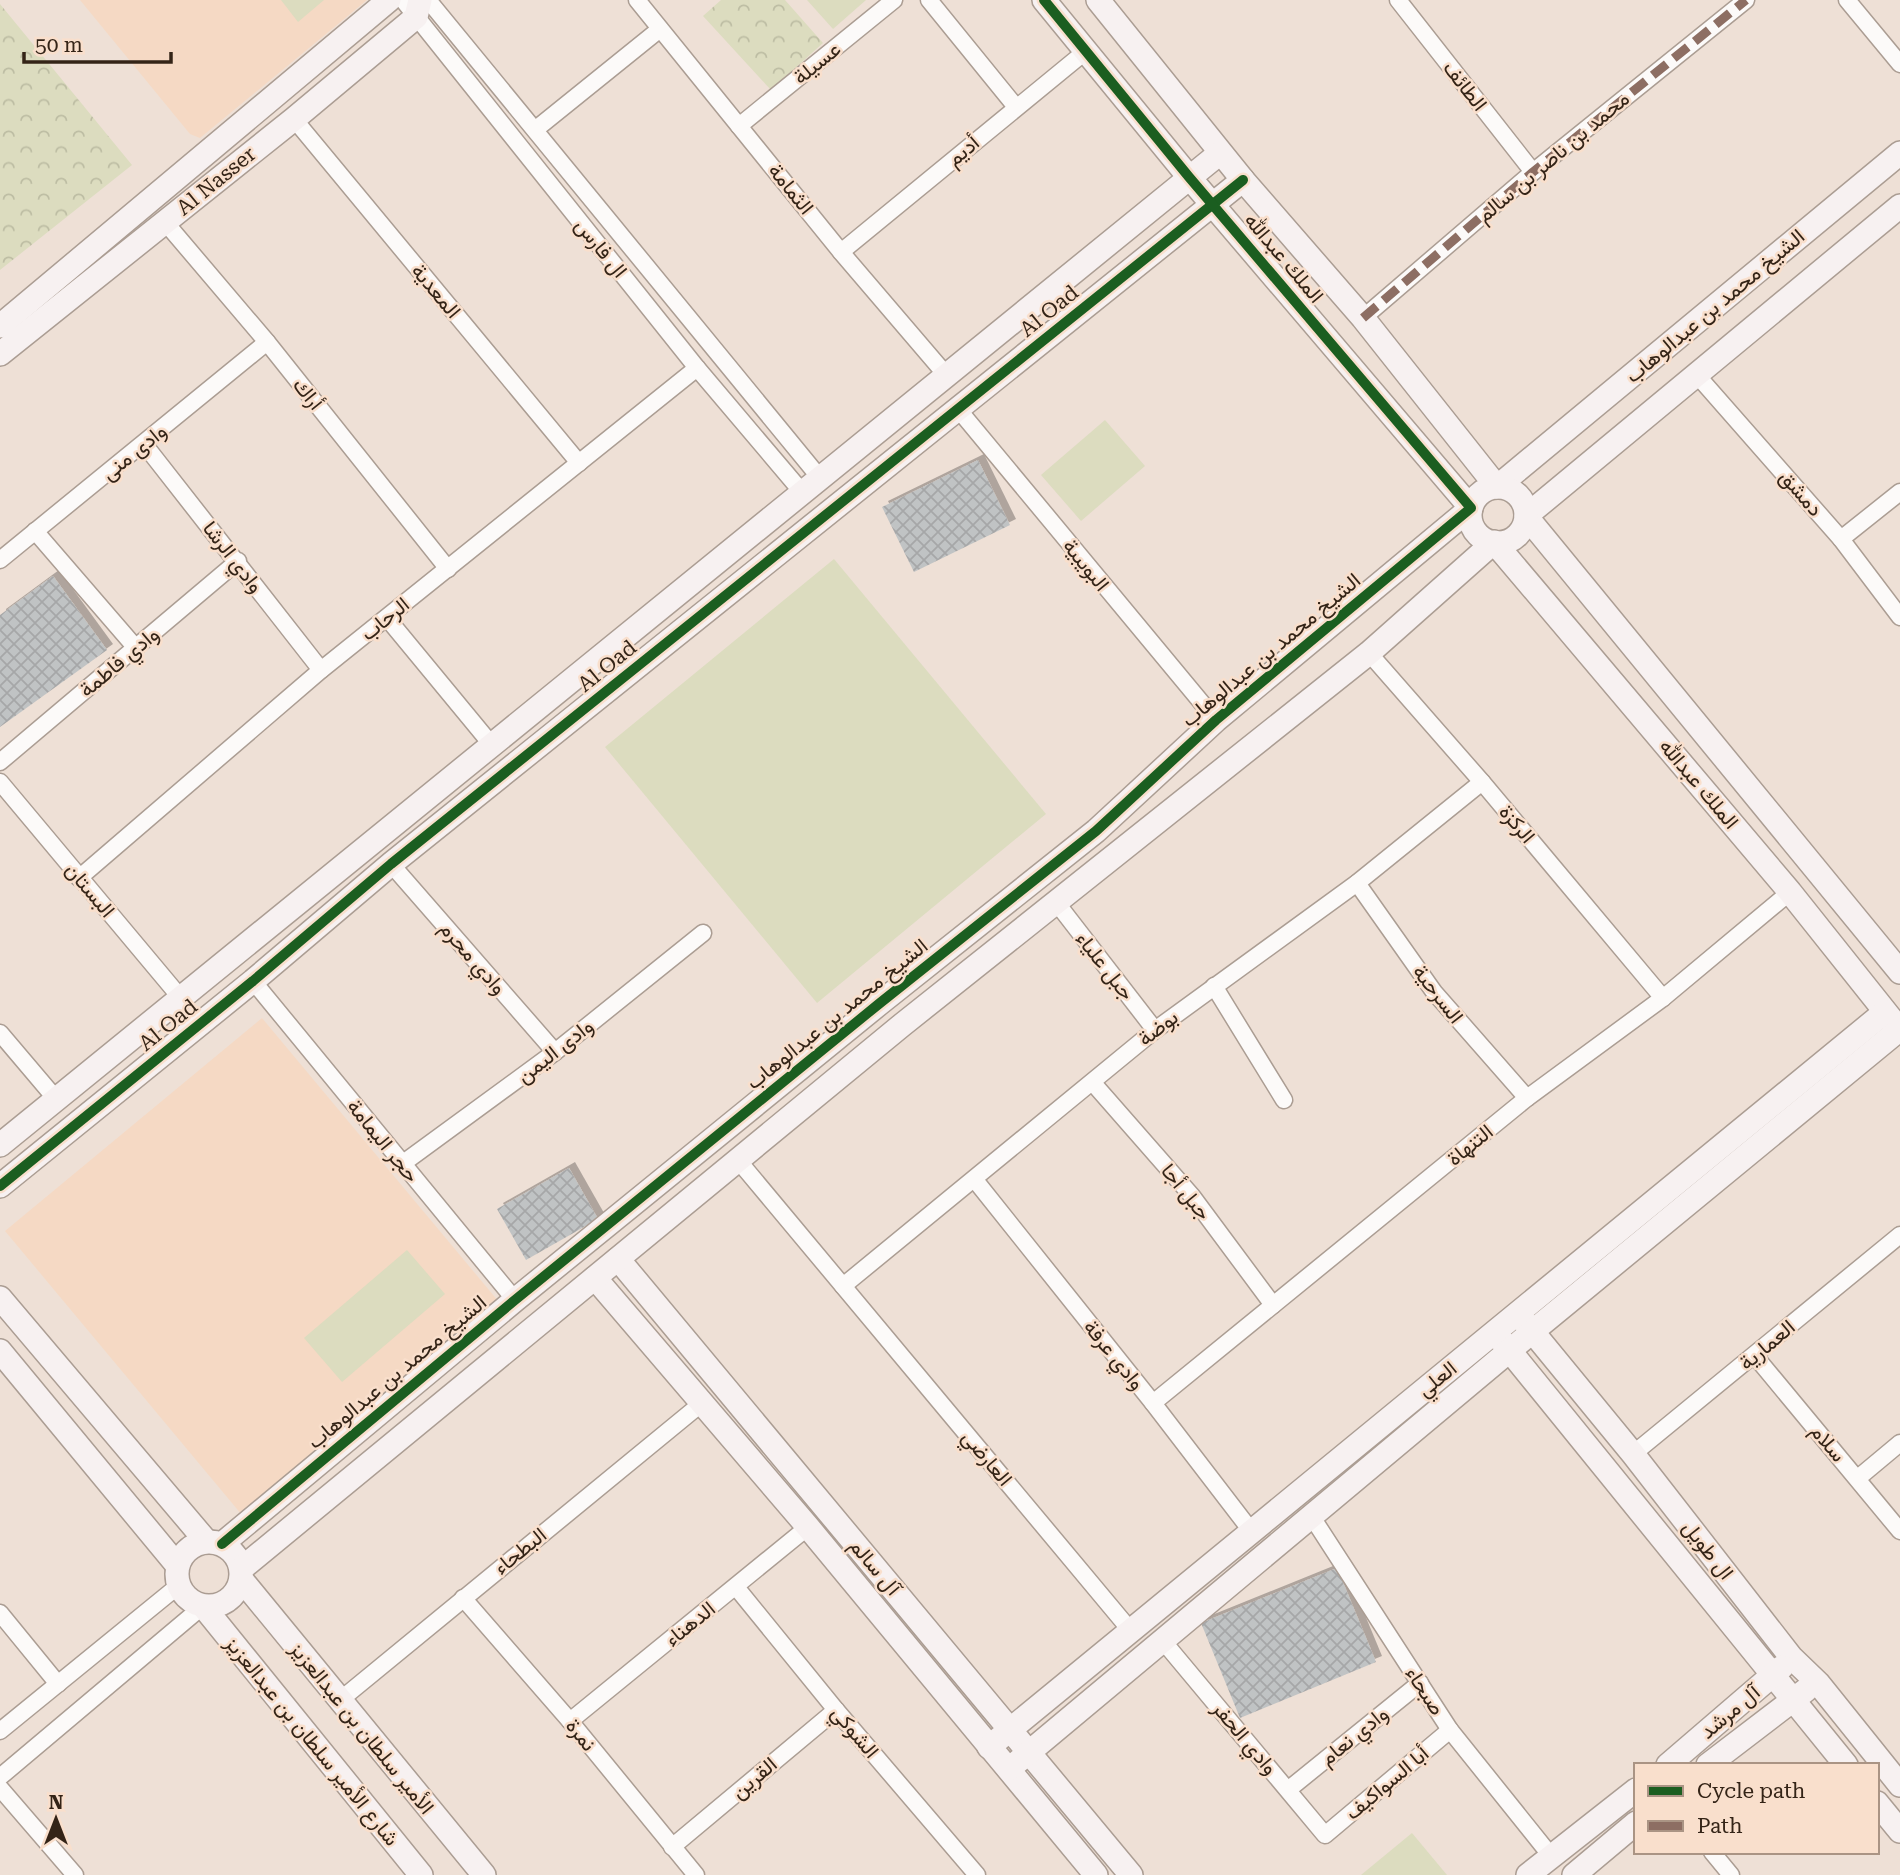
<svg xmlns="http://www.w3.org/2000/svg" width="1900" height="1875" font-family="'Roboto Serif',Vazirmatn,serif">
<style>
.built{fill:#f5d9c4}
.grass{fill:#dcdcbf}
.park{fill:url(#park-crowns)}
.building{fill:url(#building-cross-hatch);filter:url(#shadow)}
.lines{fill:none;stroke-linecap:round;stroke-linejoin:round}
.street-casing{stroke:#ab9d93;stroke-width:19}
.secondary-casing{stroke:#ab9d93;stroke-width:26}
.street{stroke:#fcfaf9;stroke-width:16}
.secondary{stroke:#f7f1f1;stroke-width:23}
.quiet{stroke:#8d6e63;stroke-width:9;stroke-dasharray:18 9;stroke-linecap:butt}
.cycleway-casing{stroke:#f9dfcc;stroke-width:15}
.cycleway{stroke:#1b5e20;stroke-width:10}
.labels{text-anchor:middle;stroke-width:5;stroke-linejoin:round;paint-order:stroke}
.street-label{font-size:21px;fill:#342417;stroke:#f9dfcc}
</style>
<defs>
<pattern id="park-crowns" width="20" height="18" patternUnits="userSpaceOnUse" patternTransform="scale(1.75)"><rect width="20" height="18" fill="#dcdcbf"/><path d="M2 6a3 3 0 1 1 6 0M12 15a3 3 0 1 1 6 0" fill="none" stroke="#bdbda3"/></pattern>
<pattern id="building-cross-hatch" width="8" height="8" patternUnits="userSpaceOnUse" patternTransform="scale(1.75)"><rect width="8" height="8" fill="#c0c3c4"/><path d="M0 0l8 8M0 8l8-8" fill="none" stroke="#a6a7a8"/></pattern>
<filter id="shadow"><feDropShadow dx="6" dy="-6" stdDeviation="0" flood-color="#0004"/></filter>
</defs>
<rect width="100%" height="100%" fill="#eee0d6"/>
<g class="built">
<path d="M80,0h287l-167,138 -10,-4z"/>
<path d="M262,1018l237,284 -257,213 -237,-284z"/>
</g>
<g class="grass">
<path d="M281,0h43l-26,22z"/>
<path d="M807,0h59l-33,29z"/>
<path d="M1105,420l40,46 -64,55 -40,-46z"/>
<path d="M834,559l212,255 -229,189 -212,-256z"/>
<path d="M407,1250l38,44 -103,88 -38,-44z"/>
<path d="M1412,1833l35,42h-86z"/>
</g>
<g class="park">
<path d="M721,0h64l38,43 -52,47 -68,-74z"/>
<path d="M0,4l132,161 -132,105z"/>
</g>
<g class="building">
<path d="M978,460l32,65 -96,47 -32,-65z"/>
<path d="M53,576l54,74 -107,77v-112z"/>
<path d="M569,1168l29,51 -72,41 -29,-51z"/>
<path d="M1337,1568l39,94 -136,56 -39,-95z"/>
</g>
<g class="lines">
<defs>
<g id="street">
<path d="M403,0l294,368 105,124"/>
<path d="M428,0l392,478"/>
<path d="M637,0l204,252 106,124"/>
<path d="M929,0l87,107"/>
<path d="M1398,0l135,172"/>
<path d="M1847,0l53,64"/>
<path d="M294,119l285,344"/>
<path d="M739,126l155,-126"/>
<path d="M536,129l124,-100"/>
<path d="M165,222l102,120 181,227"/>
<path d="M841,252l245,-201"/>
<path d="M1363,318l170,-146 213,-172"/>
<path d="M1696,374l145,165 59,78"/>
<path d="M958,409l258,311"/>
<path d="M144,444l177,226"/>
<path d="M35,531l101,117"/>
<path d="M1841,539l59,-47"/>
<path d="M0,560l267,-218"/>
<path d="M387,618l104,126"/>
<path d="M1369,653l113,129 181,216"/>
<path d="M0,762l238,-201"/>
<path d="M0,782l180,215"/>
<path d="M391,864l164,188"/>
<path d="M79,878l242,-208 376,-302"/>
<path d="M1357,883l77,109 93,106"/>
<path d="M1056,902l99,128"/>
<path d="M253,981l262,319"/>
<path d="M1214,986l70,114"/>
<path d="M0,1033l56,66"/>
<path d="M1093,1083l99,113 81,109"/>
<path d="M737,1159l394,472"/>
<path d="M402,1164l153,-112 148,-119"/>
<path d="M975,1180l178,223 99,129"/>
<path d="M843,1286l312,-256 202,-147 125,-101"/>
<path d="M1755,1356l145,175"/>
<path d="M1153,1403l374,-305 136,-100 127,-106"/>
<path d="M1633,1454l267,-219"/>
<path d="M1858,1478l42,-35"/>
<path d="M1312,1517l138,213 101,126"/>
<path d="M736,1587l100,123 141,165"/>
<path d="M463,1598l107,123 126,154"/>
<path d="M0,1613l58,71"/>
<path d="M1163,1641l162,194 125,-105"/>
<path d="M339,1701l363,-298"/>
<path d="M570,1721l238,-194"/>
<path d="M0,1731l178,-145"/>
<path d="M0,1777l203,-171"/>
<path d="M0,1788l75,87"/>
<path d="M1289,1789l131,-106"/>
<path d="M672,1847l164,-137"/>
<path d="M1712,1852l19,23"/>
</g>
<g id="secondary">
<path d="M1098,0l145,180 120,138 134,169 403,-334"/>
<path d="M1900,206l-374,310 374,456"/>
<path d="M0,326l389,-326"/>
<path d="M0,354l294,-235 122,-102 4,-17"/>
<circle cx="1498" cy="515" r="28"/>
<path d="M0,1145l1220,-992"/>
<path d="M0,1186l253,-205 138,-117 852,-684"/>
<path d="M618,1259l513,616"/>
<path d="M595,1278l213,249 288,348"/>
<path d="M0,1298l206,243"/>
<path d="M1523,1320l110,134 158,203 27,26 82,102"/>
<path d="M1501,1340l345,425"/>
<path d="M0,1351l177,214"/>
<circle cx="209" cy="1574" r="32"/>
<path d="M222,1544l293,-244 365,-297 216,-172 120,-111 255,-212 -282,-331 -145,-177"/>
<path d="M241,1569l661,-544 467,-372 125,-111 296,350 110,138"/>
<path d="M241,1579l243,296"/>
<path d="M203,1606l218,269"/>
<path d="M989,1747l896,-735"/>
<path d="M1668,1765l114,-98"/>
<path d="M1708,1765l98,-75"/>
<path d="M1009,1769l524,-438 367,-302"/>
<path d="M1877,1803l23,28"/>
<path d="M1528,1875l108,-85"/>
<path d="M1574,1875l62,-52"/>
</g>
</defs>
<use href="#street" class="street-casing"/>
<use href="#secondary" class="secondary-casing"/>
<use href="#street" class="street"/>
<use href="#secondary" class="secondary"/>
<path class="quiet" d="M1363,318l170,-146 213,-172"/>
<defs>
<g id="cycleway">
<path d="M0,1186l253,-205 138,-117 852,-684"/>
<path d="M222,1544l293,-244 365,-297 216,-172 120,-111 255,-212 -282,-331 -145,-177"/>
</g>
</defs>
<use href="#cycleway" class="cycleway-casing"/>
<use href="#cycleway" class="cycleway"/>
</g>
<g class="labels">
<g class="street-label">
<text transform="translate(817 63) rotate(-39)" y="7">عسيلة</text>
<text transform="translate(1465 86) rotate(52)" y="7">الطائف</text>
<text transform="translate(963 151) rotate(-40)" y="7">أديم</text>
<text transform="translate(1553 157) rotate(-40)" y="7">محمد بن ناصر بن سالم</text>
<text transform="translate(216 181) rotate(-39)" y="7">Al Nasser</text>
<text transform="translate(791 189) rotate(51)" y="7">الثمامة</text>
<text transform="translate(601 248) rotate(51)" y="7">ال فارس</text>
<text transform="translate(1284 258) rotate(50)" y="7">الملك عبدالله</text>
<text transform="translate(436 291) rotate(50)" y="7">المعدية</text>
<text transform="translate(1715 306) rotate(-40)" y="7">الشيخ محمد بن عبدالوهاب</text>
<text transform="translate(1049 311) rotate(-39)" y="7">Al Oad</text>
<text transform="translate(308 394) rotate(51)" y="7">أراك</text>
<text transform="translate(134 452) rotate(-39)" y="7">وادى منى</text>
<text transform="translate(1801 493) rotate(49)" y="7">دمشق</text>
<text transform="translate(233 557) rotate(52)" y="7">وادي الرشا</text>
<text transform="translate(1086 565) rotate(51)" y="7">البويبية</text>
<text transform="translate(385 619) rotate(-39)" y="7">الرحاب</text>
<text transform="translate(1271 650) rotate(-40)" y="7">الشيخ محمد بن عبدالوهاب</text>
<text transform="translate(119 662) rotate(-40)" y="7">وادي فاطمة</text>
<text transform="translate(607 666) rotate(-39)" y="7">Al Oad</text>
<text transform="translate(1699 784) rotate(50)" y="7">الملك عبدالله</text>
<text transform="translate(1517 824) rotate(50)" y="7">الركزة</text>
<text transform="translate(90 890) rotate(50)" y="7">البستان</text>
<text transform="translate(473 958) rotate(49)" y="7">وادي محرم</text>
<text transform="translate(1105 966) rotate(52)" y="7">جبل علياء</text>
<text transform="translate(1438 994) rotate(52)" y="7">السرحية</text>
<text transform="translate(837 1014) rotate(-39)" y="7">الشيخ محمد بن عبدالوهاب</text>
<text transform="translate(168 1025) rotate(-39)" y="7">Al Oad</text>
<text transform="translate(1158 1028) rotate(-38)" y="7">بوضة</text>
<text transform="translate(555 1051) rotate(-38)" y="7">وادى اليمن</text>
<text transform="translate(383 1141) rotate(51)" y="7">حجر اليمامة</text>
<text transform="translate(1470 1145) rotate(-39)" y="7">التنهاة</text>
<text transform="translate(1186 1192) rotate(51)" y="7">جبل أجا</text>
<text transform="translate(1767 1345) rotate(-40)" y="7">العمارية</text>
<text transform="translate(1114 1355) rotate(51)" y="7">وادي عرفة</text>
<text transform="translate(397 1372) rotate(-40)" y="7">الشيخ محمد بن عبدالوهاب</text>
<text transform="translate(1437 1379) rotate(-39)" y="7">العلي</text>
<text transform="translate(1828 1443) rotate(50)" y="7">سلام</text>
<text transform="translate(987 1458) rotate(50)" y="7">العارضي</text>
<text transform="translate(1708 1550) rotate(52)" y="7">ال طويل</text>
<text transform="translate(520 1551) rotate(-39)" y="7">البطحاء</text>
<text transform="translate(875 1567) rotate(50)" y="7">آل سالم</text>
<text transform="translate(690 1624) rotate(-39)" y="7">الدهناء</text>
<text transform="translate(1425 1691) rotate(57)" y="7">صبحاء</text>
<text transform="translate(1730 1712) rotate(-40)" y="7">آل مرشد</text>
<text transform="translate(362 1728) rotate(51)" y="7">الأمير سلطان بن عبدالعزيز</text>
<text transform="translate(855 1732) rotate(50)" y="7">الشوكي</text>
<text transform="translate(581 1735) rotate(51)" y="7">نمرة</text>
<text transform="translate(1354 1736) rotate(-39)" y="7">وادي نعام</text>
<text transform="translate(1245 1738) rotate(50)" y="7">وادي الحفر</text>
<text transform="translate(312 1741) rotate(51)" y="7">شارع الأمير سلطان بن عبدالعزيز</text>
<text transform="translate(754 1778) rotate(-40)" y="7">القرين</text>
<text transform="translate(1387 1783) rotate(-40)" y="7">أبا السواكيف</text>
</g>
</g>
<rect x="1634" y="1763" width="245" height="91" fill="#f9dfcc" stroke="#aa9484" stroke-width="2"/>
<rect x="1648" y="1786" width="35" height="10" fill="#1b5e20" stroke="#aa9484" stroke-width="2"/>
<text x="1697" y="1798" font-size="21" fill="#342417">Cycle path</text>
<rect x="1648" y="1821" width="35" height="10" fill="#8d6e63" stroke="#aa9484" stroke-width="2"/>
<text x="1697" y="1833" font-size="21" fill="#342417">Path</text>
<g transform="translate(56 1819)" stroke="#f9dfcc" stroke-width="5" paint-order="stroke">
<path d="M0-5L12 26L0 18L-12 26Z" fill="#342417"/>
<text y="-10" font-size="19" font-weight="bold" text-anchor="middle" fill="#342417">N</text>
</g>
<path d="M24 52v10h147v-10" fill="none" stroke="#342417" stroke-width="3.5"/>
<text x="35" y="52" font-size="21" fill="#342417" stroke="#f9dfcc" stroke-width="5" paint-order="stroke">50 m</text>
</svg>
